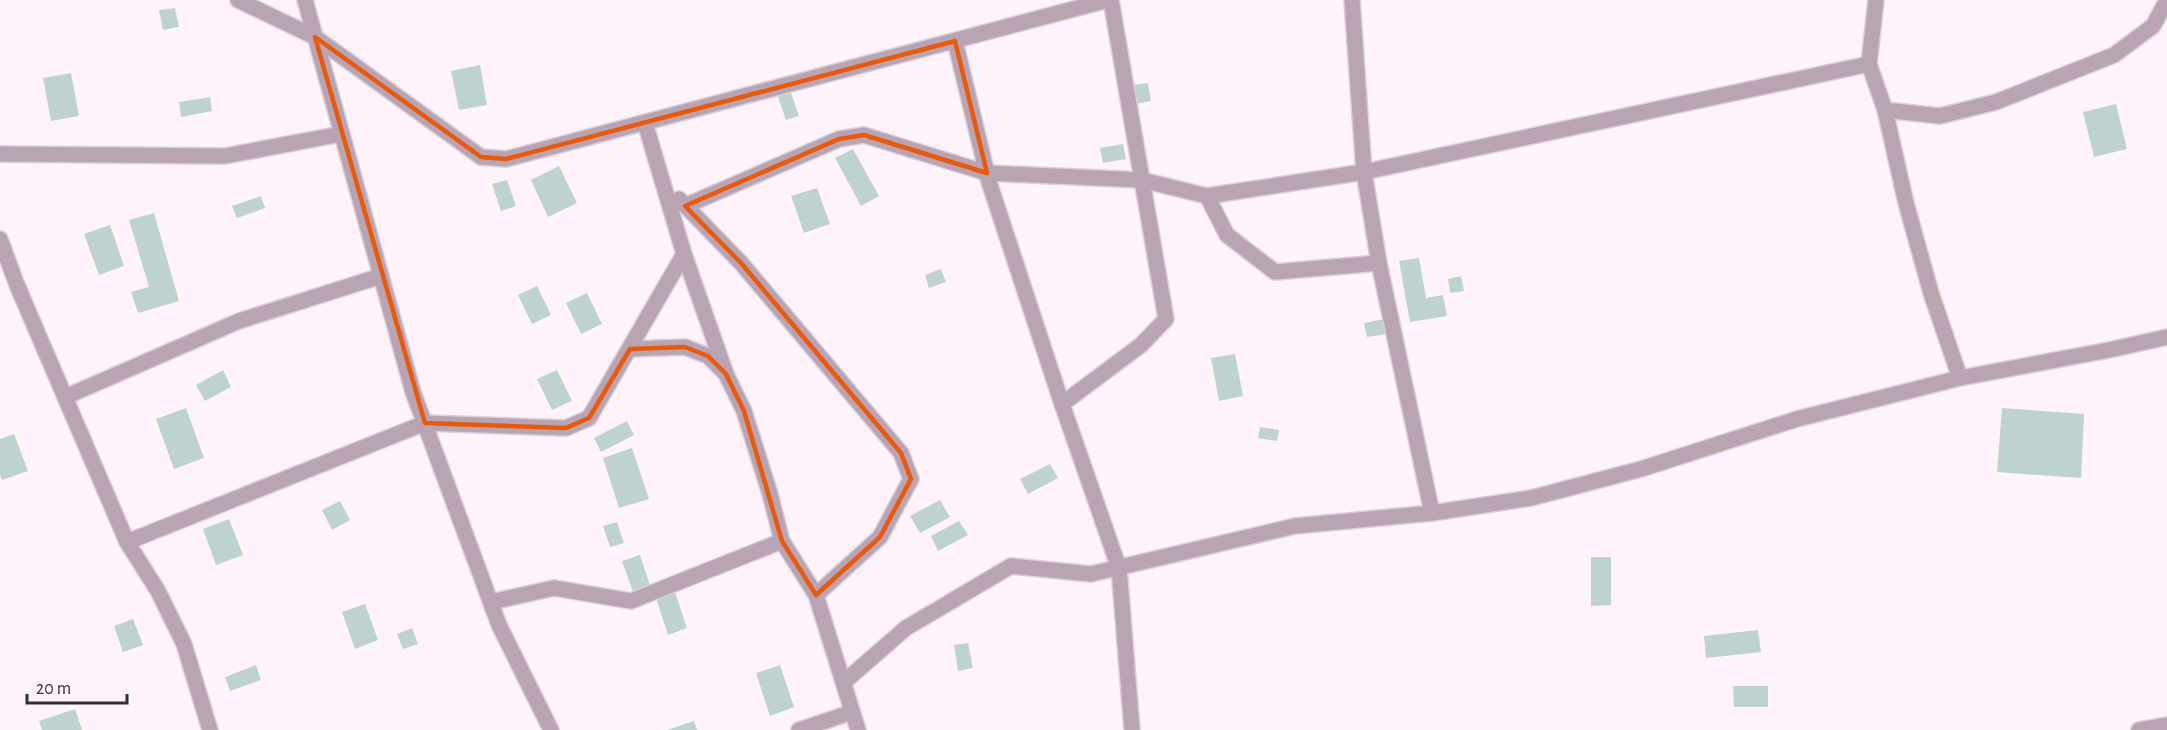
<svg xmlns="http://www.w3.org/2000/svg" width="2167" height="730" font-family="'Alegreya Sans',sans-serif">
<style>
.building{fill:#bfd2d2}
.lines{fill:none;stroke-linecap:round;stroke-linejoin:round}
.street-casing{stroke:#dad0d7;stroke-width:18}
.street{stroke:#b9a4b3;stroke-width:15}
.marked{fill:none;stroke:#e8590c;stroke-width:4.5;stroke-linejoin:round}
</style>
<rect width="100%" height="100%" fill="#fff3fb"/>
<g class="building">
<path d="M175,8l4,19 -16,3 -4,-20z"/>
<path d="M480,65l7,40 -28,5 -8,-39z"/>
<path d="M71,73l8,43 -28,5 -8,-43z"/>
<path d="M1148,83l3,18 -15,3 -3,-19z"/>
<path d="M790,90l9,26 -13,4 -9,-26z"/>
<path d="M210,97l2,14 -31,6 -2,-15z"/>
<path d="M2116,104l11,45 -33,8 -11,-45z"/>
<path d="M1123,144l3,15 -23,4 -3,-15z"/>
<path d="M853,149l26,47 -18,10 -26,-48z"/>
<path d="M559,166l18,37 -29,14 -17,-37z"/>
<path d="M507,180l9,26 -15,5 -9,-27z"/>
<path d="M817,188l13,36 -26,9 -13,-37z"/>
<path d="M261,196l4,12 -28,10 -5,-12z"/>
<path d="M154,213l25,88 -41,12 -7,-21 18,-5 -20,-67z"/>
<path d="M110,225l14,41 -25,9 -15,-41z"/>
<path d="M1419,258l7,40 17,-3 4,21 -37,6 -11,-61z"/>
<path d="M941,269l5,13 -17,6 -4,-13z"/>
<path d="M1461,276l3,15 -14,2 -2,-14z"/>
<path d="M537,286l14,29 -19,9 -14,-29z"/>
<path d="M587,293l15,31 -21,10 -15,-31z"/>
<path d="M1384,319l2,15 -19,3 -3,-14z"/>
<path d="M1235,354l8,42 -24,5 -8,-43z"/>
<path d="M223,370l8,17 -26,14 -9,-16z"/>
<path d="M557,370l15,31 -20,9 -15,-31z"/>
<path d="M186,408l18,50 -30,11 -18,-50z"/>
<path d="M2002,408l82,6 -3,64 -84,-6z"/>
<path d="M627,421l7,14 -33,17 -7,-14z"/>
<path d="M1260,427l19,3 -2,11 -19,-3z"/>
<path d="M14,434l14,37 -26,9 -2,-5v-36z"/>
<path d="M632,448l17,51 -30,9 -16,-50z"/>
<path d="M1050,464l8,14 -30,16 -8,-15z"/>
<path d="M940,500l10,17 -30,16 -10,-17z"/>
<path d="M340,501l10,19 -18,10 -10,-20z"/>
<path d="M229,519l14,36 -27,10 -13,-36z"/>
<path d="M959,521l9,14 -30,16 -7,-15z"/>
<path d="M617,522l7,21 -14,4 -7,-21z"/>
<path d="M640,555l11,34 -17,6 -12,-34z"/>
<path d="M1591,557h20v48l-20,1z"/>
<path d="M675,592l12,36 -19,7 -12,-37z"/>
<path d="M365,604l13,36 -23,9 -13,-37z"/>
<path d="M133,619l10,26 -20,7 -9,-26z"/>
<path d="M412,628l6,16 -15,5 -6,-15z"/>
<path d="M1758,630l3,22 -55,6 -2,-22z"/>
<path d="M968,643l5,25 -15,3 -4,-26z"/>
<path d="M256,665l5,15 -31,11 -5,-14z"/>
<path d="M780,665l14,42 -24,9 -14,-43z"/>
<path d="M1733,686h35v21h-34z"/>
<path d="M75,709l7,21h-40l-3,-9z"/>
<path d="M694,721l3,9h-30z"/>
</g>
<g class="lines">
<defs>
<g id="street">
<path d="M238,0l77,37 166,120 25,2 602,-159"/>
<path d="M305,0l108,392 86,233 52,105"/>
<path d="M1352,0l12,172 15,91 53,250"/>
<path d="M1876,0l-7,64 16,46 21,93 25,90 29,85"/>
<path d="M955,41l34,141 73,222 57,164 13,162"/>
<path d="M1885,110l55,6 56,-14 118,-47 39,-29 14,-26"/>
<path d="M0,154l225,2 116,-22"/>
<path d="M1207,196l157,-24 505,-108"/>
<path d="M679,199l62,64 160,190 10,26 -31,58 -64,58"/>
<path d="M685,206l154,-67 25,-4 123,38 155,7 65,16 20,39 48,37 104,-9"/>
<path d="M0,239l17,46 110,257 31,49 26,53 26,86"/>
<path d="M684,254l41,117"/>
<path d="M630,349l55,-2 23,9 18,18 18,37 26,83 12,47 34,54 42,135"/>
<path d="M65,397l174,-76 142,-45"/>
<path d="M1062,404l79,-59 25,-26 -55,-319"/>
<path d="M127,542l298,-119 141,5 23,-10 95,-164 -39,-131"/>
<path d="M491,602l63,-14 77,13 151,-60"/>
<path d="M844,682l62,-54 105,-62 80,8 204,-48 137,-13 99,-15 110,-29 156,-50 163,-41 149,-28 58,-13"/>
<path d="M799,730l53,-18"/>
<path d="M2139,730l28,-5"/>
</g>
</defs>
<use href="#street" class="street-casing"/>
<use href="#street" class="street"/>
</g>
<path class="marked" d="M315,37l166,120 25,2 449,-118 32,132 -123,-38 -25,4 -154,67 56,57 160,190 10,26 -31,58 -64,58 -34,-54 -38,-130 -18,-37 -18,-18 -23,-9 -55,2 -41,69 -23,10 -141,-5z"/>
<path d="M27 694v9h100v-9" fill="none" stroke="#332e31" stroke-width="3"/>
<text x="36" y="694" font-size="18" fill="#332e31" stroke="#fff3fb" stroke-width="4.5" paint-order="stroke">20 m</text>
</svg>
